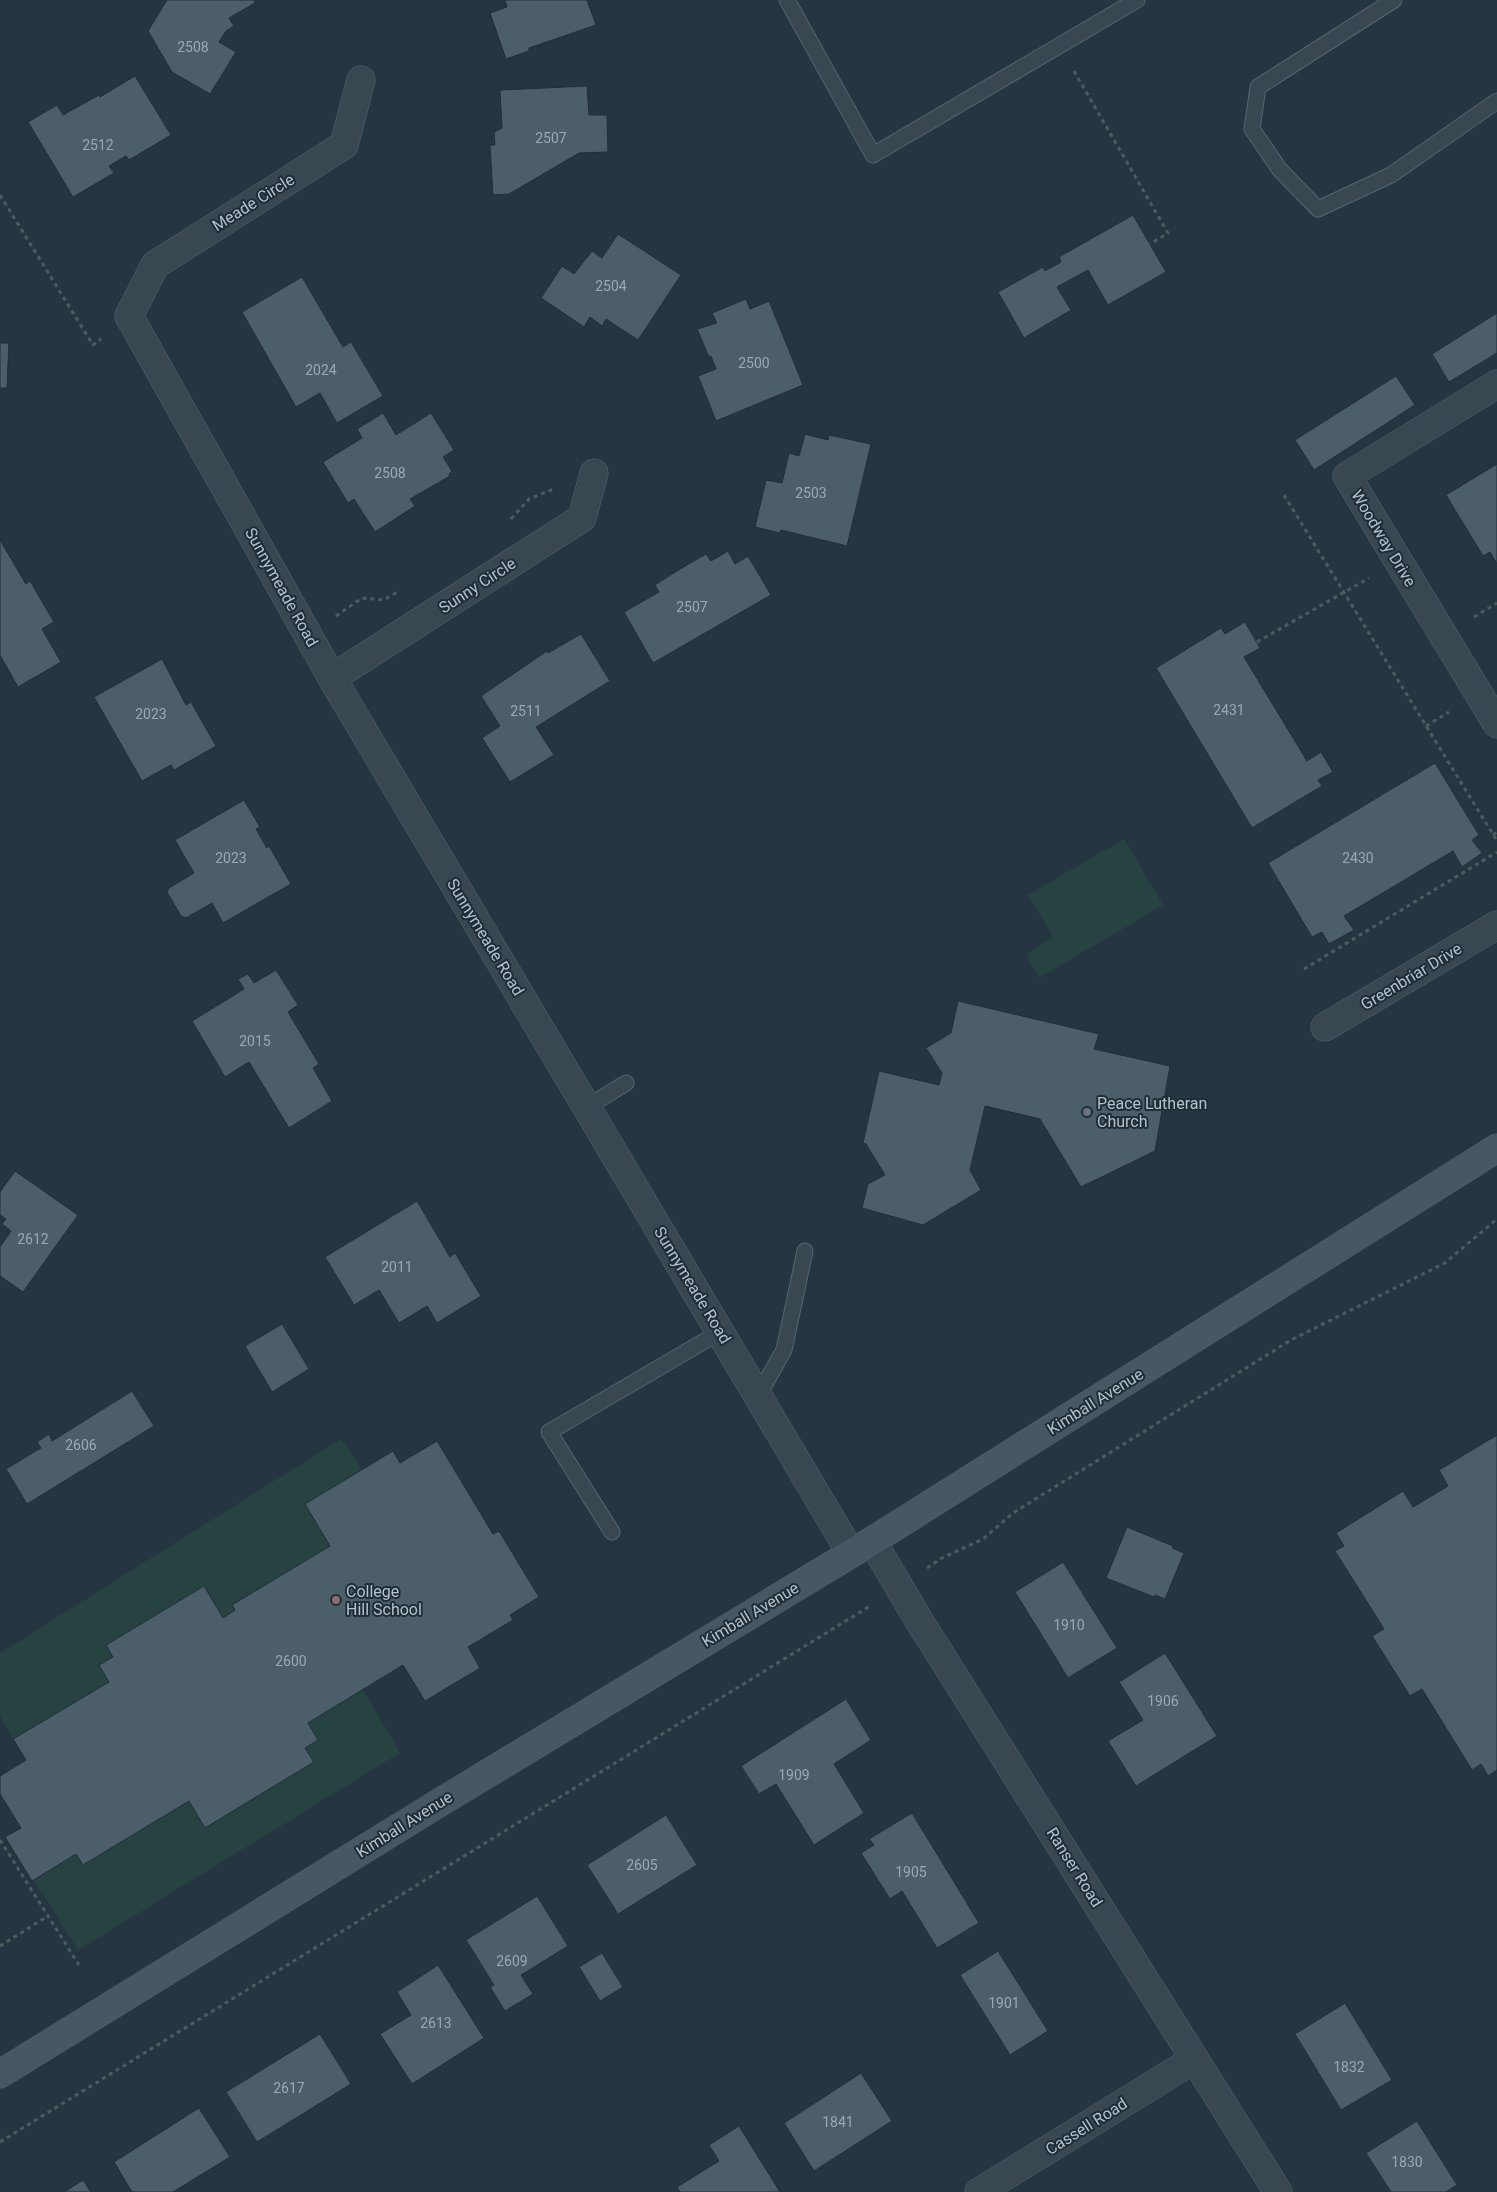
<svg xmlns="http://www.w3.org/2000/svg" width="1497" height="2192" font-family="Roboto,sans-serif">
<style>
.green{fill:#274341}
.building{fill:#4b5e6a;stroke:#202f39}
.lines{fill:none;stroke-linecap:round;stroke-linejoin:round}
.lane-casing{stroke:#57656e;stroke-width:17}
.street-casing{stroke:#57656e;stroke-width:29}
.secondary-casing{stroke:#57656e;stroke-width:29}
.path{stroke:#47605f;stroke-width:3;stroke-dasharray:4 4;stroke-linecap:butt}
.lane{stroke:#394751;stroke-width:15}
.street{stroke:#394751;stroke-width:28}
.secondary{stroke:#475764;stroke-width:28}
.worship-dot{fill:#6b7280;stroke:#1e2d37;stroke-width:2}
.education-dot{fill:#8d6e63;stroke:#1e2d37;stroke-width:2}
.labels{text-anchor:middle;stroke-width:4;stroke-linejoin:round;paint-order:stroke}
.number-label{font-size:14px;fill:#9ba9b3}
.street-label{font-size:16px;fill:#b6c2cb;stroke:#1e2d37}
.poi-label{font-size:16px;fill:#b6c2cb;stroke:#1e2d37;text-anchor:start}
</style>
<rect width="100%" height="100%" fill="#253642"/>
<g class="green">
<path d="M1124,839l39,66 -124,73 -13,-24 27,-17 -25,-42z"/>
<path d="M341,1439l21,31 -32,76 -98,59 3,5 -12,8 -117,27 7,12 -14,8 10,17 -96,57 -13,-23v-63z"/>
<path d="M363,1689l37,64 -322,197 -44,-70 42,-26 113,-53 17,27 108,-66 -9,-14 13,-8 -10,-17z"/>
</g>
<g class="building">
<path d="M167,0h87l1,3 -26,15 5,8 -8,5 -7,11 17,10 -26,42 -38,-22 -24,-41z"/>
<path d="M505,0h82l9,25 -67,23v3l-23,8 -16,-46 17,-6z"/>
<path d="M135,76l36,59 -42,25 -3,-4 -17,10 5,7 -41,24 -45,-75 29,-17 6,10 36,-20 1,2z"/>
<path d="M587,86l2,29h18l1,37 -29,1 -70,41 -16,1 -3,-50h5l-1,-13 8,-4 -2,-38z"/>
<path d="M1133,215l33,57 -58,33 -20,-35 -31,17 14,23 -47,28 -26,-46 45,-25 2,4 16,-9 -2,-5z"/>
<path d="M618,234l63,41 -43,65 -32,-21 -4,7 -12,-9 -6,10 -43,-29 21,-32 12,8 18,-23 10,7z"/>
<path d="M302,277l41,70 8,-5 32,54 -46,27 -17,-30 -24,14 -54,-95z"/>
<path d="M746,299l4,10 19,-8 34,84 -87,36 -18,-45 18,-7 -5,-13 -2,1 -12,-28 20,-6 -5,-10z"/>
<path d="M1497,313v40l-48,29 -17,-28z"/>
<path d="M0,343h9l-2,45h-7z"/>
<path d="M1396,376l19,29 -101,65 -19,-30z"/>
<path d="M383,413l13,22 35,-22 23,37 -11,7 9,14 -3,3 1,2 -40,23 5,7 -40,26 -21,-33 -6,4 -25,-41 39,-24 -5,-9z"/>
<path d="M805,434l23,6 1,-5 42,9 -24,102 -62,-15 -4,-1 -1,3 -25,-6 11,-47 16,3 7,-30 10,3z"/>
<path d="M1497,464v100l-7,-12 -7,4 -37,-61z"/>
<path d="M0,540l26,44 4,-3 24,41 -12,7 19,33 -43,25 -18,-32z"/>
<path d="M728,551l7,13 13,-8 23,39 -118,68 -29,-51 35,-20 -4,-7 25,-16 26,-15 5,7z"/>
<path d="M1245,622l15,26 -16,9 63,104 14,-9 12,20 -15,8 4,6 -70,42 -96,-160 65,-40 4,6z"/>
<path d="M581,634l29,47 -74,46 18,28 -44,27 -28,-44 18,-12 -19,-30 66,-45 1,2z"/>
<path d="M162,659l24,46 5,-3 25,44 -42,24 -3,-5 -29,16 -48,-84z"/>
<path d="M1435,763l44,72 -7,5 10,13 -20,14 -9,-16 -109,65 10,14 -25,14 -7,-12 -10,5 -44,-74z"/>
<path d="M244,800l16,27 -4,2 11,19 2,-2 22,38 -68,39 -11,-20 -26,15 -5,-2 -14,-24 2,-4 25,-15 -19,-33z"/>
<path d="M276,970l22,35 -10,7 31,52 -6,4 19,33 -43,27 -40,-66 -24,15 -33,-56 52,-32 -6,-10 10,-5 6,9z"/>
<path d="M958,1001l141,33 -5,15 76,17 -15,85 -74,36 -41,-68 -55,-13 -15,64 11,20 -58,35 -61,-17 6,-24 17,-9 -19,-31 -3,-1 16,-72 60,14 3,-12 -16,-25 25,-15z"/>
<path d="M15,1171l63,44 -55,77 -23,-16v-29l11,-16 -9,-7 4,-5 -6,-4v-23z"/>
<path d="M417,1201l33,56 5,-4 26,43 -44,27 -10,-17 -28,17 -20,-33 -25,15 -29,-48z"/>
<path d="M282,1324l27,45 -37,23 -27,-46z"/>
<path d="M132,1391l22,35 -127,78 -21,-35 35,-21 -4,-6 12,-8 3,7z"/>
<path d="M1497,1435v335l-9,6 -7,-12 -9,6 -50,-81 -12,7 -38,-60 12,-7 -49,-78 9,-5 -8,-13 67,-42 10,16 35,-21 -9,-16z"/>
<path d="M437,1441l56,93 6,-3 40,66 -29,18 3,5 -45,27 12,21 -55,33 -22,-36 -95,58 10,17 -13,8 9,14 -109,66 -16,-27 -106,64 -7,-11 -44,27 -27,-44 16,-9 -21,-34v-18l26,-16 -13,-21 96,-57 -10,-17 14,-8 -7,-12 98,-59 19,32 12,-8 -3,-5 98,-59 -25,-42 88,-53 7,12z"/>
<path d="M1127,1527l46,19 -1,2 12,5 -19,46 -10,-4 -1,2 -48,-19z"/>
<path d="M1063,1562l54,86 -49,30 -53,-86z"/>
<path d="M1165,1653l52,83 -81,50 -28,-45 35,-21 -24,-38z"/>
<path d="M846,1699l25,41 -37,24 30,49 -50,32 -38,-61 -17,10 -18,-28z"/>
<path d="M912,1813l67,110 -42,25 -35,-57 -12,8 -29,-46 13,-8 -5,-6z"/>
<path d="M666,1815l31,50 -79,49 -31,-49z"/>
<path d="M537,1896l31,50 -47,29 12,19 -28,17 -15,-24 4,-2 -28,-45z"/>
<path d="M998,1951l50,80 -38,24 -50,-80z"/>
<path d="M602,1953l21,34 -23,14 -21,-34z"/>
<path d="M438,1965l46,73 -72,46 -32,-50 31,-19 -14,-23z"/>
<path d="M1345,2003l47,77 -51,30 -46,-76z"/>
<path d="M320,2034l31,50 -94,58 -31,-50z"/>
<path d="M861,2073l31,48 -78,50 -30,-48z"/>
<path d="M199,2108l31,49 -57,35h-41l-18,-30z"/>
<path d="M1417,2121l40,64 -11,7h-55l-25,-39z"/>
<path d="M739,2126l41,66h-100l-3,-5 42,-26 -10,-16z"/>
<path d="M83,2180l8,12h-27z"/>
</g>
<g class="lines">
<defs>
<g id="lane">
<path d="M787,0l86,155 264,-155"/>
<path d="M1394,0l-136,87 -6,42 28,41 38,39 73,-34 106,-74"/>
<path d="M587,1107l39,-24"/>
<path d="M758,1396l26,-46 21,-99"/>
<path d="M612,1532l-63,-100 171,-100"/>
</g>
<g id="street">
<path d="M361,80l-17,65 -189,120 -26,51 203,362 519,875"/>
<path d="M1497,384l-150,92 150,248"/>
<path d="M332,678l250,-160 12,-45"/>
<path d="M1325,1027l172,-102"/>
<path d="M872,1541l48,81 358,570"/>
<path d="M979,2192l214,-132"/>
</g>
<path id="secondary" d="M0,2074l434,-268 438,-265 625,-393"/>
</defs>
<use href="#lane" class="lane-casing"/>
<use href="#street" class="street-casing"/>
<use href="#secondary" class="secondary-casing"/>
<g class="path">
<path d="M1074,71l94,162 -18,11"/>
<path d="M0,195l93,150 8,-6"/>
<path d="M1284,495l213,346"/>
<path d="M511,519l18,-20 25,-10"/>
<path d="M336,616l26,-18 22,2 15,-9"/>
<path d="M1474,617l23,-14"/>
<path d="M1257,642l112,-64"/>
<path d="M1426,726l23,-14"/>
<path d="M1493,835l4,-3"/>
<path d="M1304,969l193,-117"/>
<path d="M927,1568l13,-9 43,-20 30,-26 278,-173 154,-77 52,-44"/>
<path d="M0,1840l79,125"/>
<path d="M0,1946l48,-30"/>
<path d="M0,2142l870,-536"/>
</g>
<use href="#lane" class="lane"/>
<use href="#street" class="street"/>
<use href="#secondary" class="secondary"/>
</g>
<circle class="worship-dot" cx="1087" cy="1112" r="5"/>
<circle class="education-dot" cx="336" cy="1600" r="5"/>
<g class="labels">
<g class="number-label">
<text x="193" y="52">2508</text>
<text x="551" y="143">2507</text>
<text x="98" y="150">2512</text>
<text x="611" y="291">2504</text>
<text x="754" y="368">2500</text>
<text x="321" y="375">2024</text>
<text x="390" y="478">2508</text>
<text x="811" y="498">2503</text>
<text x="692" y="612">2507</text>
<text x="1229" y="715">2431</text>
<text x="526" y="716">2511</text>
<text x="151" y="719">2023</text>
<text x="231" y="863">2023</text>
<text x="1358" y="863">2430</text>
<text x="255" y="1046">2015</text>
<text x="33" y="1244">2612</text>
<text x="397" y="1272">2011</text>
<text x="81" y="1450">2606</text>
<text x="1069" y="1630">1910</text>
<text x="291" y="1666">2600</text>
<text x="1163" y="1706">1906</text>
<text x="794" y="1780">1909</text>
<text x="642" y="1870">2605</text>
<text x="911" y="1877">1905</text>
<text x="512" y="1966">2609</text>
<text x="1004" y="2008">1901</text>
<text x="436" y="2028">2613</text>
<text x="1349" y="2072">1832</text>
<text x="289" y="2093">2617</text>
<text x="838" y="2127">1841</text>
<text x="1407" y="2167">1830</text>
</g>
<g class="street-label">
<text transform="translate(253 202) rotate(-32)" y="6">Meade Circle</text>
<text transform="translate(1384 538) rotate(59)" y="6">Woodway Drive</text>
<text transform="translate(477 585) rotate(-33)" y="6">Sunny Circle</text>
<text transform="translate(282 587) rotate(61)" y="6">Sunnymeade Road</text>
<text transform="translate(486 937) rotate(59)" y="6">Sunnymeade Road</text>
<text transform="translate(1411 976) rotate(-31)" y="6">Greenbriar Drive</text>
<text transform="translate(693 1285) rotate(59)" y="6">Sunnymeade Road</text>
<text transform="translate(1095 1401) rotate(-32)" y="6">Kimball Avenue</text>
<text transform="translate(750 1614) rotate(-31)" y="6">Kimball Avenue</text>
<text transform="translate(404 1824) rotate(-32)" y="6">Kimball Avenue</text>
<text transform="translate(1075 1867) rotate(58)" y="6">Ranser Road</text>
<text transform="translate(1086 2126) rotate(-32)" y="6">Cassell Road</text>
</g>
<g class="poi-label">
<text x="1097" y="1109">Peace Lutheran<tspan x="1097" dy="18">Church</tspan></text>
<text x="346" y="1597">College<tspan x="346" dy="18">Hill School</tspan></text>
</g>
</g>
</svg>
